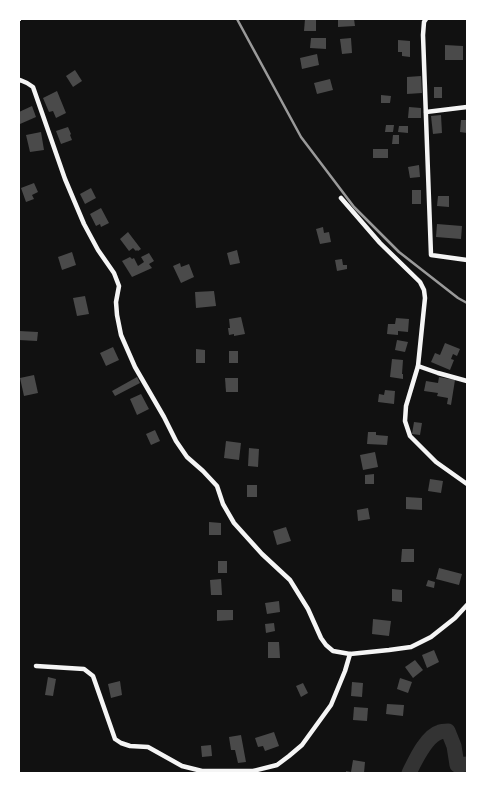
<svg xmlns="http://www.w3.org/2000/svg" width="486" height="792" font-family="'DM Sans',sans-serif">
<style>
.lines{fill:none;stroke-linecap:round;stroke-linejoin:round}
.river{stroke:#333;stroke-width:15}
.building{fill:#4a4a4a}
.path{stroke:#f5f5f5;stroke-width:1}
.minor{stroke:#f5f5f5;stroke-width:4.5}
.rail{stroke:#9a9a9a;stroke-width:2.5}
</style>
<rect width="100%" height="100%" fill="#111"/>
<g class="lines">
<path class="river" d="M409,773c6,-12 17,-37 31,-41 2,-1 5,-1 8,-1l6,15 3,19 10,-1"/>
</g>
<g class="building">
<path d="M305,19h11v12h-12z"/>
<path d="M338,19h16l1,7 -17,1z"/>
<path d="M311,38h15v11l-16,-1z"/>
<path d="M351,38l1,15 -10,1 -2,-15z"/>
<path d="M398,40l12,1v16l-8,-1v-4h-4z"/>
<path d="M445,45l18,1v14h-18z"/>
<path d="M317,54l2,11 -17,4 -2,-11z"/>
<path d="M75,70l7,11 -9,6 -7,-11z"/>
<path d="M421,76l1,17 -15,1v-17z"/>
<path d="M330,79l3,11 -16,4 -3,-11z"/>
<rect x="434" y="87" width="8" height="11"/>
<path d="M57,91l9,22 -10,5 -3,-7 -4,1 -6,-14z"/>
<path d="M381,95l10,1 -1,7h-9z"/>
<path d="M32,106l4,11 -16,7 -1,-12z"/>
<path d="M409,107l12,1v10h-13z"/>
<path d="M441,115l1,18 -9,1 -2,-18z"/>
<path d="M461,120h6v13l-7,-1z"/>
<path d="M386,125h8l-1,7h-8z"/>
<path d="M399,126h9v7l-10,-1z"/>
<path d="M68,127l3,7 -1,1 2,5 -11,4 -5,-13z"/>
<path d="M41,132l3,18 -14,2 -4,-17z"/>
<path d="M393,135h6v9h-7z"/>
<rect x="373" y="149" width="15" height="9"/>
<path d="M419,165l1,12 -10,1 -2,-11z"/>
<path d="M34,183l4,9 -6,3 2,4 -8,3 -5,-14z"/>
<path d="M91,188l5,10 -11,6 -5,-10z"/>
<rect x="412" y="190" width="9" height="14"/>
<path d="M438,196h11v11l-12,-1z"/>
<path d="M101,208l8,15 -8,4 -1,-3 -4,2 -6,-12z"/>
<path d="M437,224l25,2 -1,13 -25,-2z"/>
<path d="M323,227l1,6 5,-1 2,10 -11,2 -4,-15z"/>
<path d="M128,232l13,17 -3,2 -1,-1 -1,1 -3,-3 -4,3 -9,-12z"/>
<path d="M237,250l3,13 -10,2 -3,-12z"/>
<path d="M72,252l4,13 -14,5 -4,-13z"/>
<path d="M149,253l5,8 -5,3 3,4 -20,9 -10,-16 8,-4 2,2 2,-1 4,8 6,-4 -3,-5z"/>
<path d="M342,259l1,6h4v4l-10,2 -2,-11z"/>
<path d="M180,263l1,4 8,-3 5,13 -13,6 -8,-17z"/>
<path d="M214,291l2,15 -20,2 -1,-16z"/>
<path d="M85,296l4,18 -12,2 -4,-18z"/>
<path d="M241,317l4,17 -11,2v-2l-5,1 -1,-7h2l-1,-9z"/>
<path d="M396,318l13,1 -1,13 -10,-1v4l-11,-1 1,-10h7z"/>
<path d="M19,331l19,1 -1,9 -18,-1z"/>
<path d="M397,340l11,2 -3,10 -10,-2z"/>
<path d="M445,343l15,6 -3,7 -4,-2 -2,5 3,1 -4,10 -19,-8 4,-9 5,2z"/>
<path d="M113,347l6,13 -13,6 -6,-13z"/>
<path d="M196,349l9,1v13h-9z"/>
<rect x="229" y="351" width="9" height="12"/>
<path d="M392,359l11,1 -1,14h1v5l-13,-2z"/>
<path d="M34,375l4,18 -14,3 -4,-18z"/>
<path d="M137,377l3,6 -25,13 -3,-5z"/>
<path d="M439,377l16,3 -4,25 -4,-1 1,-6 -11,-2 1,-3 -14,-2 2,-10 12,2z"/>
<path d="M225,378h13v14h-12z"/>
<path d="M385,390l10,1 -1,13 -16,-2 1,-8 5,1z"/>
<path d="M141,394l8,15 -12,6 -7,-16z"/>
<path d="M414,422l8,1 -2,12 -8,-1z"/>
<path d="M155,430l5,11 -9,4 -5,-11z"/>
<path d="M368,432h8v3l12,1 -1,9 -20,-1z"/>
<path d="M226,441l15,2 -2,17 -15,-2z"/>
<path d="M249,448l10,1 -1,18 -10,-1z"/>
<path d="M375,452l3,15 -15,3 -3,-15z"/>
<path d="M374,474v10h-9v-9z"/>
<path d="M430,479l13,2 -2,12 -13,-2z"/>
<rect x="247" y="485" width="10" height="12"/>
<path d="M406,497l16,1v12l-16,-1z"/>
<path d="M368,508l2,11 -12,2 -1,-11z"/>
<path d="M209,522l12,1v12h-12z"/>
<path d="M286,527l5,14 -14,4 -4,-14z"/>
<path d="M402,549h12v13h-13z"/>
<rect x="218" y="561" width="9" height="12"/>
<path d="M439,568l23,6 -3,11 -23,-6z"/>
<path d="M221,579l1,16h-11l-1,-15z"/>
<path d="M428,580l7,2 -1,6 -8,-2z"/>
<path d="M392,589l10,1v12l-10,-1z"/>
<path d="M279,601l1,11 -13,2 -2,-11z"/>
<path d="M217,610h16v10l-16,1z"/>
<path d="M373,619l18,2 -2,15 -17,-2z"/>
<path d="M274,623l1,8 -9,2 -1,-9z"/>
<path d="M268,642h11l1,16h-12z"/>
<path d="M434,650l5,12 -12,6 -5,-13z"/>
<path d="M415,660l8,10 -10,8 -8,-11z"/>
<path d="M48,677l8,2 -3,17 -8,-1z"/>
<path d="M400,678l12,4 -4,11 -11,-4z"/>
<path d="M120,681l2,14 -11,3 -3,-14z"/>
<path d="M352,682l11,1 -1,14 -11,-1z"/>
<path d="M303,683l5,10 -7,4 -5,-11z"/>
<path d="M387,704l17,1 -1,11 -17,-2z"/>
<path d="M354,707l14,1 -1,13 -14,-1z"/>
<path d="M274,732l5,14 -14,5 -2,-5 -5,1 -3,-9z"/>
<path d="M241,735l5,27 -8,1 -3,-13h-4l-2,-13z"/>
<path d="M211,745l1,11 -10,1 -1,-11z"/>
<path d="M353,760l12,2 -1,11h-18v-2l5,1z"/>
</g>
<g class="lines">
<path class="path" d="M19,22l3,-3"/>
<g class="minor">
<path d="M426,19l-2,3 -1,13 8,220 36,5"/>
<path d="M19,81l1,-1 7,3 6,4 32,92 19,45 14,26 16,23 5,13 -3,16 1,13 4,20 14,32 29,50 12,24 11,16 16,14 14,15 6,18 11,19 28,31 28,26 18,29 13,29 5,7 7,6 17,3 39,-4 22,-3 20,-10 24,-19 12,-13"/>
<path d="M426,112l41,-5"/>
<path d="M341,198l39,45 40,39 4,8 1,8 -7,68 -12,40 -1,15 5,15 26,26 31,22"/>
<path d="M418,366l20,7 29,8"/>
<path d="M36,666l48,3 9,7 22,63 6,4 9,3 18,1 34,19 20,5h51l24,-6 12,-9 13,-11 29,-40 14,-34 5,-17"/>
</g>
<path class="rail" d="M237,19l64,118 53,70 45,45 59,46 9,5"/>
</g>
<rect width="486" height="792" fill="none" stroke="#ffffff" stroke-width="40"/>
</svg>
